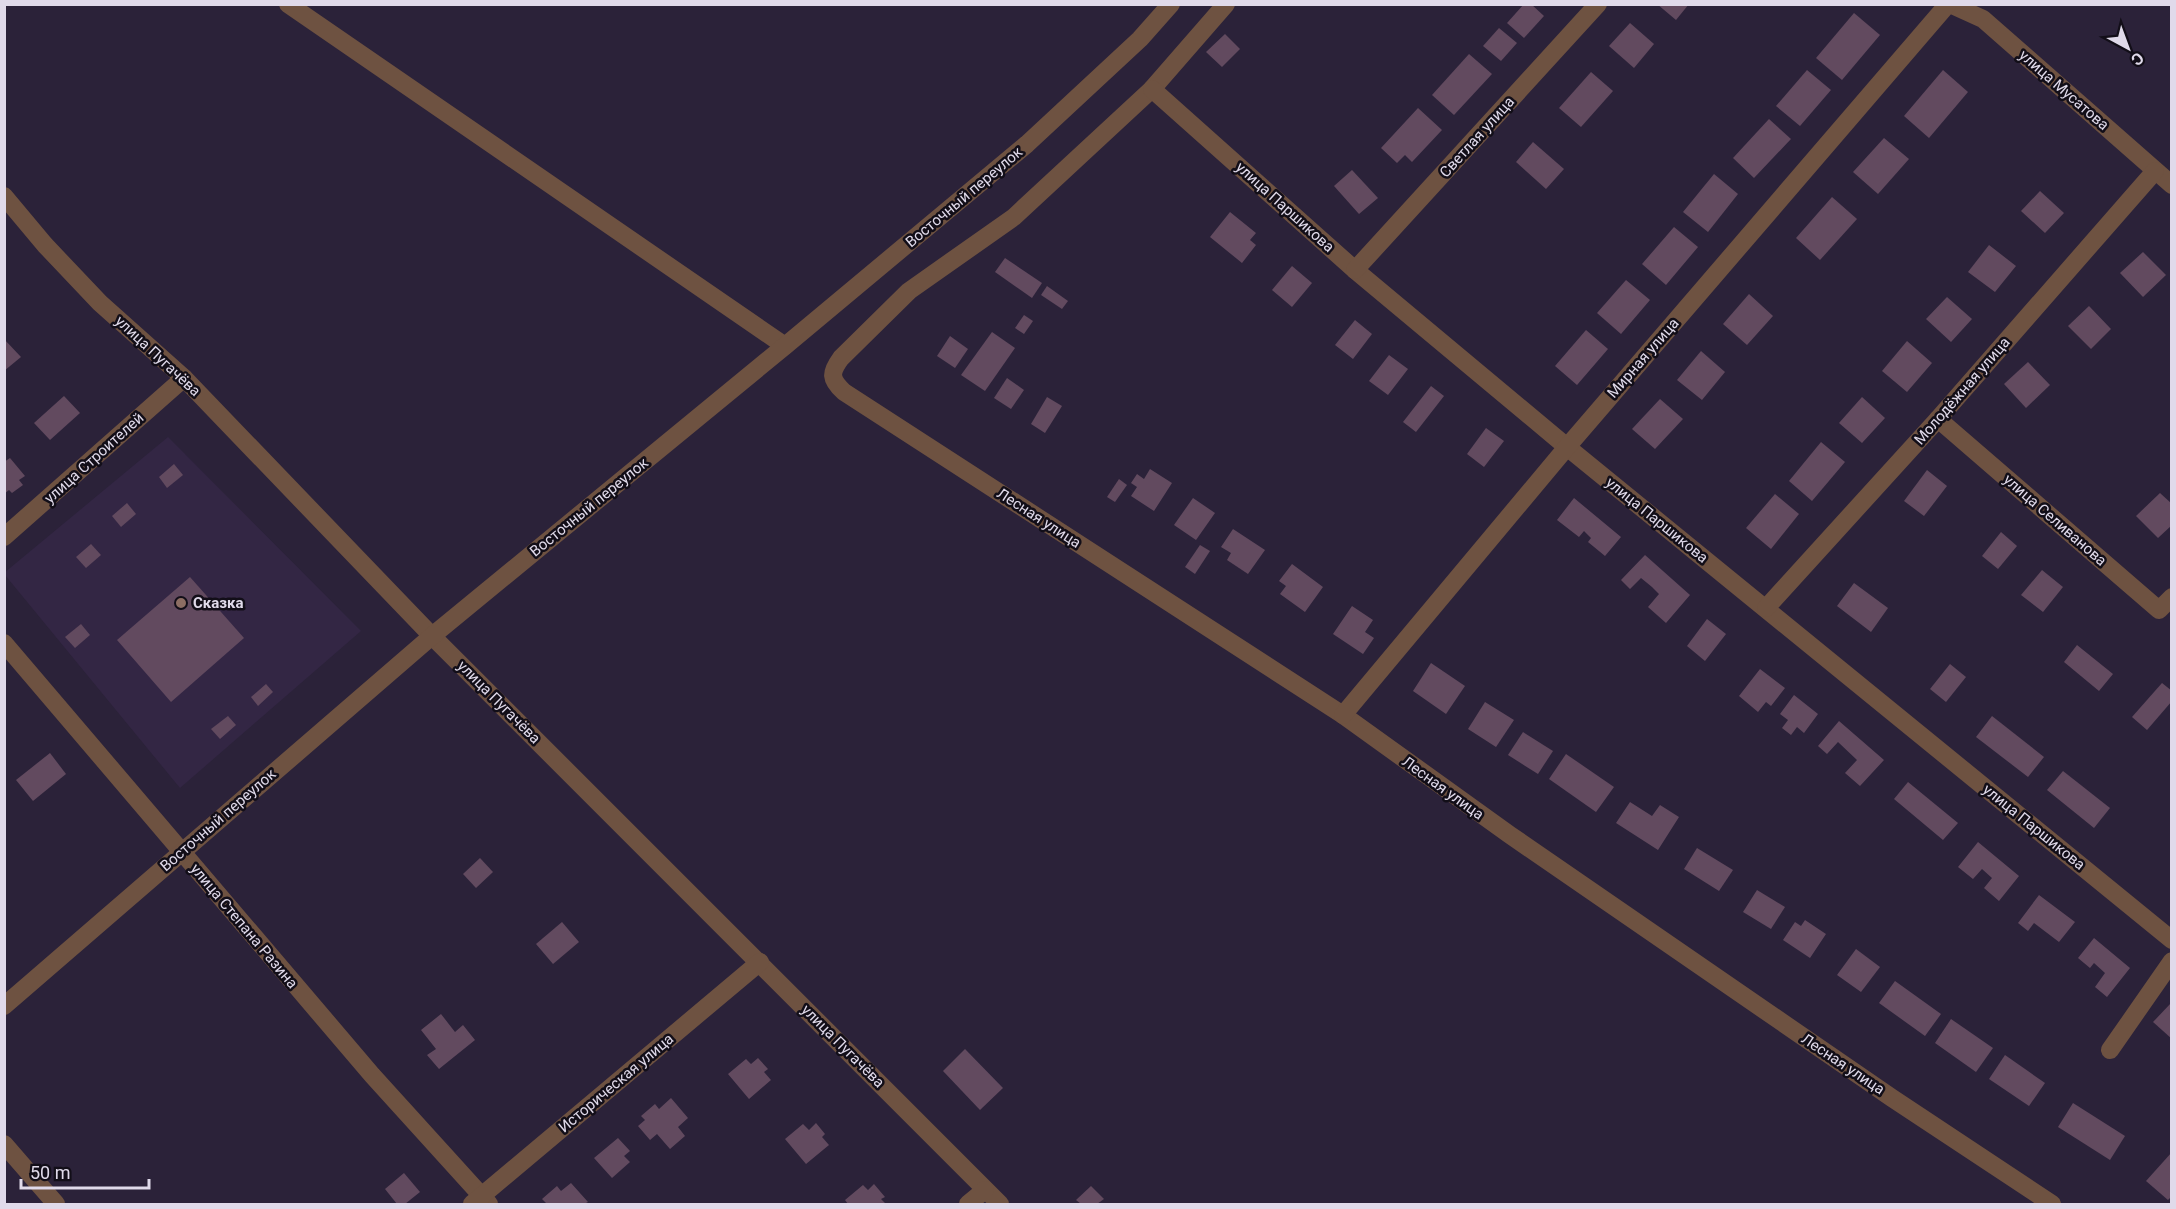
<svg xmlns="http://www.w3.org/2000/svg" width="2176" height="1209" font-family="Roboto,sans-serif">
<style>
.built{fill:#332644}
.building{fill:#624a5f}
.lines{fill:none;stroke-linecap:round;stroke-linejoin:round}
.street{stroke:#6e5241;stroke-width:18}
.education-dot{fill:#8d6e63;stroke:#120e18;stroke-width:2}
.labels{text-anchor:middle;stroke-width:5;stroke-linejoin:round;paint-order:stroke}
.street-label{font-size:15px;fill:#e0daea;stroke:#120e18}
.poi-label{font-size:15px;font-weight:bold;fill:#e0daea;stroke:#120e18;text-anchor:start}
</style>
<rect width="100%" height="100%" fill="#2b2239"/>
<path class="built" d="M168,437l193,194 -181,157 -175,-213 -1,-2z"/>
<g class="building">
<path d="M1524,4h7l13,12 -20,22 -17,-15z"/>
<path d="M1657,4h32l-13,16z"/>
<path d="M1854,13l26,22 -38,45 -26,-22z"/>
<path d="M1630,23l24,21 -20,24 -25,-22z"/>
<path d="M1499,28l18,15 -16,18 -18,-15z"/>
<path d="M1225,34l15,15 -18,18 -16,-15z"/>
<path d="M1469,54l23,20 -38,41 -22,-20z"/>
<path d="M1807,70l24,20 -31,36 -24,-20z"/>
<path d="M1943,70l25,22 -39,46 -25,-22z"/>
<path d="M1591,72l22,19 -32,36 -22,-19z"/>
<path d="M1418,108l24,22 -30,32 -7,-7 -8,8 -16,-15z"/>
<path d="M1769,119l22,20 -37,39 -21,-20z"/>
<path d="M1884,138l25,21 -31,35 -25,-22z"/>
<path d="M1533,142l31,27 -18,20 -30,-27z"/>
<path d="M1352,170l26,28 -19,16 -25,-28z"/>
<path d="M1714,174l24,20 -30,38 -25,-20z"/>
<path d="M2040,191l24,22 -19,20 -24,-22z"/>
<path d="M1832,197l25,22 -37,41 -24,-22z"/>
<path d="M1230,212l26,21 -6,7 6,5 -14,18 -32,-26z"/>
<path d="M1674,227l24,20 -32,38 -24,-21z"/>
<path d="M1989,245l27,21 -21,26 -27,-20z"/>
<path d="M2143,252l23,23 -23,22 -23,-24z"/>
<path d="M1005,258l37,25 -10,15 -37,-26z"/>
<path d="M1292,266l20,17 -20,24 -20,-17z"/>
<path d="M1626,280l24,20 -29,34 -24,-21z"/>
<path d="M1047,286l21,15 -6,8 -21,-14z"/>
<path d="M1749,294l24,22 -26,29 -24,-21z"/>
<path d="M1947,297l25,22 -21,23 -25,-23z"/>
<path d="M2089,306l22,23 -20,20 -23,-23z"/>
<path d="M1024,315l9,6 -9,13 -9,-6z"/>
<path d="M1355,320l17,14 -19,25 -18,-14z"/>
<path d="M1586,330l22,19 -31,36 -22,-19z"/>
<path d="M992,332l23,16 -30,43 -24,-16z"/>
<path d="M950,336l18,13 -13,19 -18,-12z"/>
<path d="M4,339l17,18 -17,14z"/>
<path d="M1907,341l25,22 -25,29 -25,-21z"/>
<path d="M1701,351l24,21 -23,28 -25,-20z"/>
<path d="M1389,355l19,14 -20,26 -19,-14z"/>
<path d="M2028,362l22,23 -24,23 -22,-24z"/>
<path d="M1007,378l17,12 -13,19 -17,-11z"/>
<path d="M1431,386l13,10 -28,36 -13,-10z"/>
<path d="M64,396l16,17 -30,27 -16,-17z"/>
<path d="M1047,397l15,9 -17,27 -14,-9z"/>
<path d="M1862,397l23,21 -23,25 -23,-20z"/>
<path d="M1660,399l23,20 -28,30 -23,-20z"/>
<path d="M1486,428l18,13 -20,26 -17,-13z"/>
<path d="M1821,442l24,20 -33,39 -23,-20z"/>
<path d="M10,458l15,18 -6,4 4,5 -11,8 -3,-3 -5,4v-32z"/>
<path d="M174,464l9,11 -16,13 -8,-11z"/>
<path d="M1150,469l22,14 -18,28 -23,-15 6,-9 -6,-4 6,-9 7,5z"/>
<path d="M1927,470l20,16 -23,30 -20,-15z"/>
<path d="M1119,479l8,6 -12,17 -8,-5z"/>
<path d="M2160,493l12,11v21l-14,13 -22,-22z"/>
<path d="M1775,494l24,20 -28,35 -25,-21z"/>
<path d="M1193,498l22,15 -19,27 -22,-15z"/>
<path d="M1574,498l47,39 -16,19 -17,-14 3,-4 -7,-7 -5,6 -22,-17z"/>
<path d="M127,503l9,11 -15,13 -9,-11z"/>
<path d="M1233,529l32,21 -17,24 -21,-14 4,-7 -10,-6z"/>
<path d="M2001,532l16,14 -19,23 -16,-13z"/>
<path d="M91,544l10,11 -15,13 -10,-11z"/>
<path d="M1200,545l10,6 -15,23 -10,-7z"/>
<path d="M1645,555l45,40 -24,28 -18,-16 11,-13 -7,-7 -11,-9 -11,11 -9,-9z"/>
<path d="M1292,564l31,23 -18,25 -25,-18 6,-8 -7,-5z"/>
<path d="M2042,570l21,17 -20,25 -22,-17z"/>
<path d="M190,577l54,61 -73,64 -54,-62z"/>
<path d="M1854,583l34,25 -17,24 -34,-26z"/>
<path d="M1352,606l21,14 -8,12 9,6 -11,16 -30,-20z"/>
<path d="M1707,619l19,15 -21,27 -18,-15z"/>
<path d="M81,624l9,11 -15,13 -10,-11z"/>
<path d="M2077,645l36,29 -14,17 -35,-29z"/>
<path d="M1431,663l34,23 -19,28 -33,-23z"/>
<path d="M1950,664l16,13 -20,25 -16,-13z"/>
<path d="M1760,669l25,19 -14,18 -5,-4 -8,10 -19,-16z"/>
<path d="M2162,683l10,8v10l-25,29 -15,-13z"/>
<path d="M266,684l7,8 -15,14 -7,-9z"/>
<path d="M1794,695l24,19 -14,19 -7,-6 -6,8 -9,-7 6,-8 -8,-6z"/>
<path d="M1485,702l29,18 -18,27 -28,-18z"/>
<path d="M228,716l8,9 -16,14 -9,-10z"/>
<path d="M1992,716l52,41 -16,20 -52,-40z"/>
<path d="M1839,721l45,39 -24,26 -15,-13 12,-13 -19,-18 -11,12 -9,-8z"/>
<path d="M1523,732l30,19 -15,23 -30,-19z"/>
<path d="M50,753l16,21 -33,27 -17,-21z"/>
<path d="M1566,754l48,33 -18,25 -47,-33z"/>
<path d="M2063,771l47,37 -16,20 -47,-38z"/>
<path d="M1908,782l50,41 -15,17 -49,-41z"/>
<path d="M1630,802l22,14 8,-11 19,12 -21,33 -42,-27z"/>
<path d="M1978,842l41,34 -20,25 -15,-13 8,-10 -10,-9 -9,10 -15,-12z"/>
<path d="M1697,848l36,22 -14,21 -35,-22z"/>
<path d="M480,858l13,14 -17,16 -13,-14z"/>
<path d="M1757,890l28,17 -14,22 -28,-17z"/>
<path d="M2039,895l36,27 -16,20 -25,-19 -6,8 -10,-8z"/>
<path d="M1805,920l21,14 -16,24 -27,-18 12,-18 6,4z"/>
<path d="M562,922l17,20 -26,22 -17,-20z"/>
<path d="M2094,938l36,30 -23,29 -12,-10 10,-14 -11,-10 -4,5 -12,-10z"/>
<path d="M1856,949l24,18 -19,25 -24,-17z"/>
<path d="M1895,981l46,33 -16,22 -46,-33z"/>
<path d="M2172,1002v37l-19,-17z"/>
<path d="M441,1014l14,18 8,-7 12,15 -36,29 -12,-14 9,-6 -15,-19z"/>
<path d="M1951,1019l42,29 -17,24 -41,-29z"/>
<path d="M965,1049l38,39 -23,22 -37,-39z"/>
<path d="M2005,1055l40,28 -16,23 -40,-27z"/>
<path d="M758,1058l10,11 -4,3 7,8 -22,19 -21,-25 18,-15 5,5z"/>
<path d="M671,1098l17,20 -10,9 7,9 -15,13 -13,-15 -7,6 -12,-14 7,-6 -4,-4 14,-12 4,5z"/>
<path d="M2073,1103l52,33 -15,24 -52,-33z"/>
<path d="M816,1123l9,11 -3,3 7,8 -23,19 -21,-25 18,-15 6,6z"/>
<path d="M618,1138l12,13 -6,5 6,6 -18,16 -18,-20z"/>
<path d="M2172,1152v44l-4,4 -22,-19z"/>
<path d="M404,1173l16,19 -15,12h-8l-12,-15z"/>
<path d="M571,1183l17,19 -4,2h-40l2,-1 -4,-4 15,-13 4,5z"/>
<path d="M874,1184l11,13 -4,2 5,5h-38l-3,-4 18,-15 5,5z"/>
<path d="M1091,1186l13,13 -7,5h-16l-5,-4z"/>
</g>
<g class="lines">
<g class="street">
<path d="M288,4l497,342"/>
<path d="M1226,4l-74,85 -138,128 -105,74 -68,67c-11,15 -11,21 3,34l499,323 167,120 382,263 160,106"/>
<path d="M1950,4l33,15 189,166"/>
<path d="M1152,89l203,181 212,177 605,493"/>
<path d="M4,196l41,49 55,58 84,75 248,258 568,568"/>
<path d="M1355,270l243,-266"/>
<path d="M1938,419l221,191 13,-13"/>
<path d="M4,537l180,-159"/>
<path d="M1766,608l172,-189 217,-248"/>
<path d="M4,643l368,432 117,129"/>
<path d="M1343,715l224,-268 381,-443"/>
<path d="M4,1006l428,-370 353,-290 242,-202 113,-105 31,-35"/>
<path d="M2110,1050l62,-89"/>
<path d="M4,1144l52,60"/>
<path d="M472,1204l288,-242"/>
<path d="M968,1204l17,-14"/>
</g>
</g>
<circle class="education-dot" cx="181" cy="603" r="6"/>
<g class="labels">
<g class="street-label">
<text transform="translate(2064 90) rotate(41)" y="5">улица Мусатова</text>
<text transform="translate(1477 137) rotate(-48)" y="5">Светлая улица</text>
<text transform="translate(964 197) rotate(-40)" y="5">Восточный переулок</text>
<text transform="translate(1285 207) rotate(42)" y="5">улица Паршикова</text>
<text transform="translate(158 356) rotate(43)" y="5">улица Пугачёва</text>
<text transform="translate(1643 358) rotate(-49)" y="5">Мирная улица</text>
<text transform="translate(1962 391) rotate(-49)" y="5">Молодёжная улица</text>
<text transform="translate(94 458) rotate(-42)" y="5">улица Строителей</text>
<text transform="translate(589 507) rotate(-39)" y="5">Восточный переулок</text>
<text transform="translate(1039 518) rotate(33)" y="5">Лесная улица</text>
<text transform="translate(1657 520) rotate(39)" y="5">улица Паршикова</text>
<text transform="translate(2055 520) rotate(41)" y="5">улица Селиванова</text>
<text transform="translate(499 702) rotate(45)" y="5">улица Пугачёва</text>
<text transform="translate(1443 788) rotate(36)" y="5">Лесная улица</text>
<text transform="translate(218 820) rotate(-41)" y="5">Восточный переулок</text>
<text transform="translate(2034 827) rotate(39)" y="5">улица Паршикова</text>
<text transform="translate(244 926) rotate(50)" y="5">улица Степана Разина</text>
<text transform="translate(843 1046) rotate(45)" y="5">улица Пугачёва</text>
<text transform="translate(1843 1064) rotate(34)" y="5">Лесная улица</text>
<text transform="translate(616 1083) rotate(-40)" y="5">Историческая улица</text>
</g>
<g class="poi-label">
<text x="193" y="608">Сказка</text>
</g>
</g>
<rect width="2176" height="1209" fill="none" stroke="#e0daea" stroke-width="12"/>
<g transform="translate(2128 48) rotate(139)" stroke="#120e18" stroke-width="4.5" paint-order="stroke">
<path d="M0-4.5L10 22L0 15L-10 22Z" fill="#e0daea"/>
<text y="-9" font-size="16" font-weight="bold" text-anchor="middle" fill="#e0daea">С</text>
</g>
<path d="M21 1179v9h128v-9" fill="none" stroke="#e0daea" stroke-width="3"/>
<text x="30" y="1179" font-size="18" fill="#e0daea" stroke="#120e18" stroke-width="4.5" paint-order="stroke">50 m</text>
</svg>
